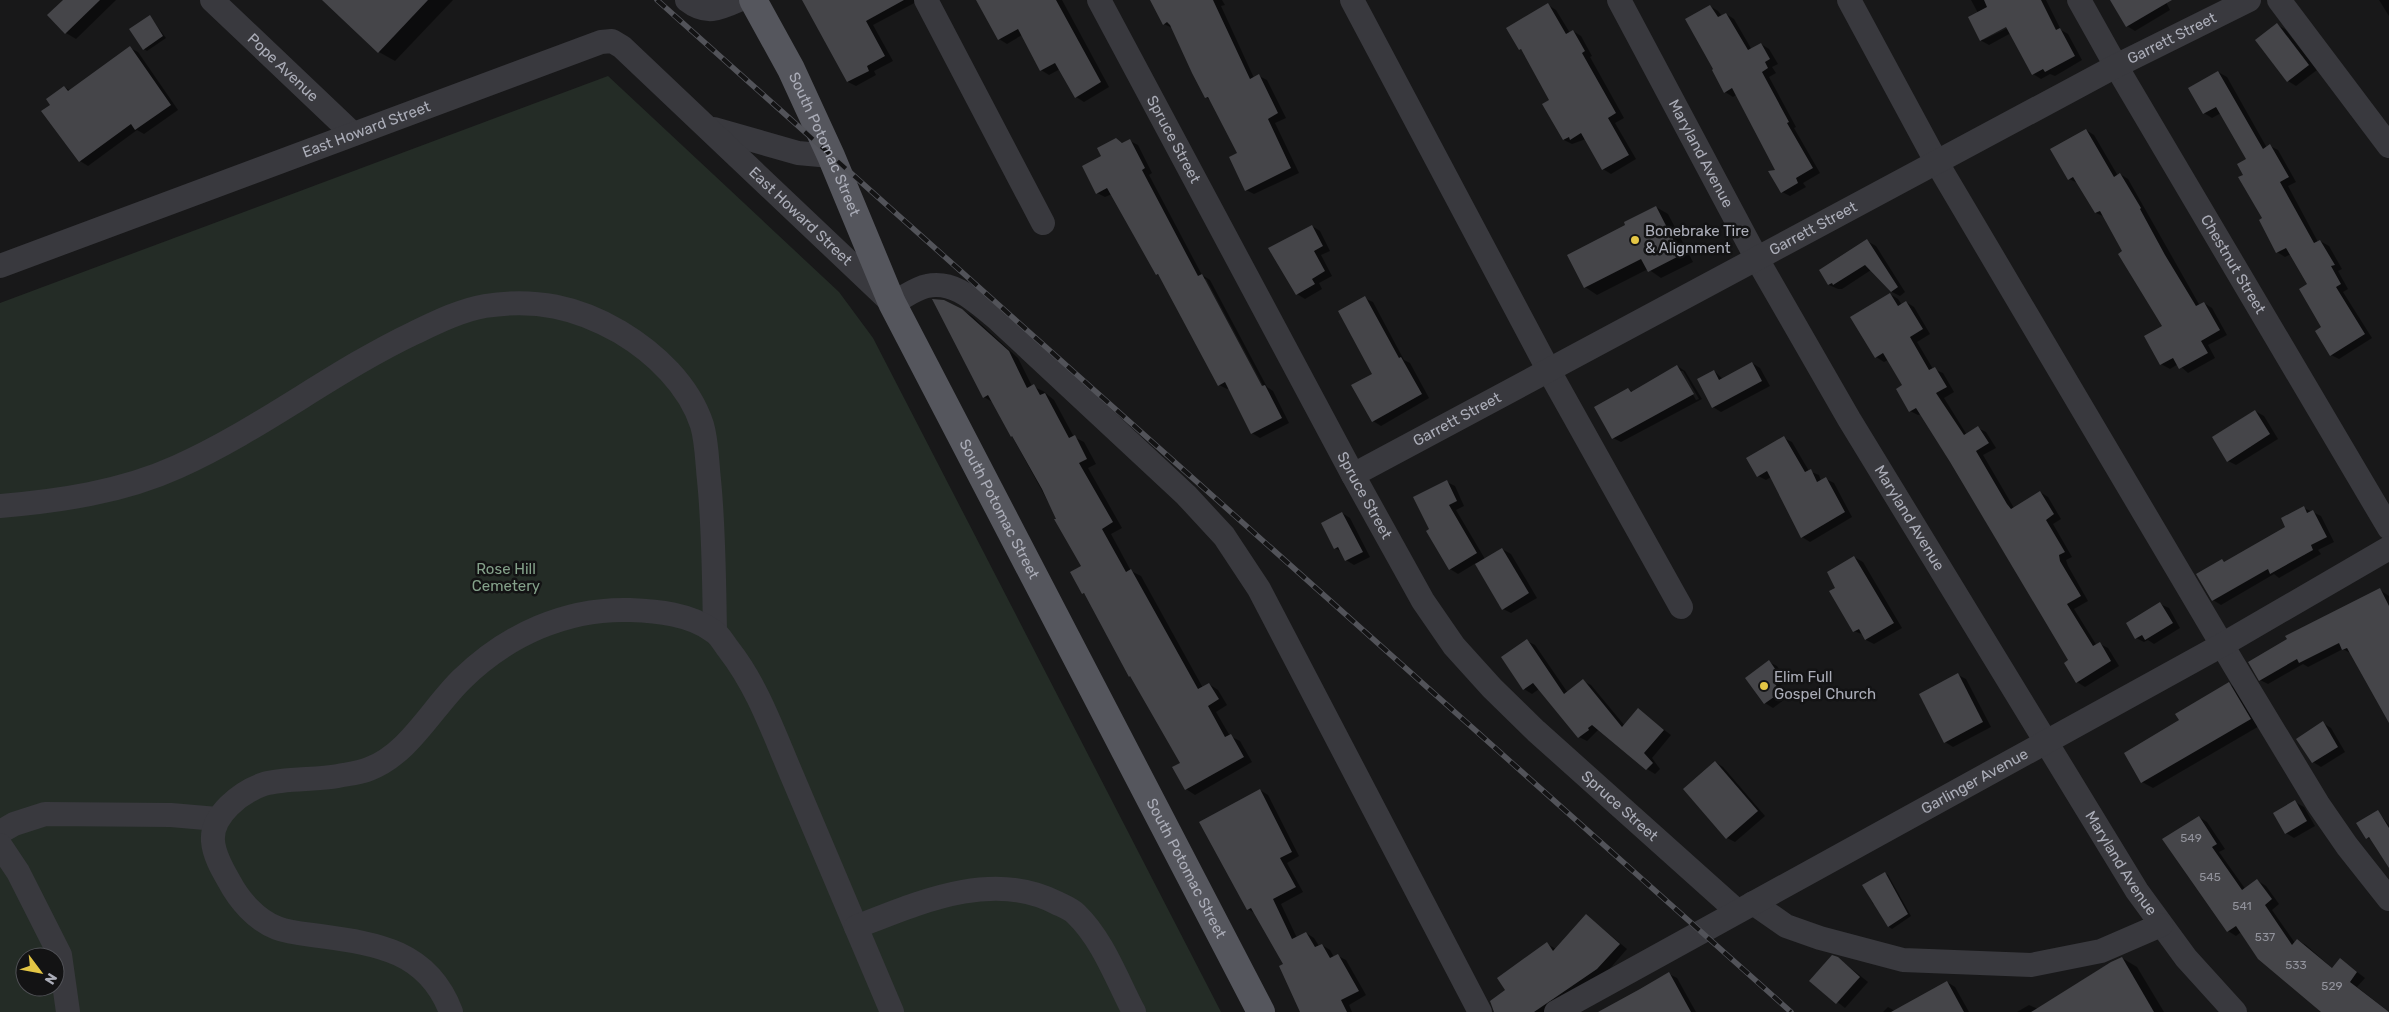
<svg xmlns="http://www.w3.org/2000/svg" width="2389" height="1012" font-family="Rubik,sans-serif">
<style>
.green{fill:#242c26;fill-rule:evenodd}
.shadow{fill:#0007;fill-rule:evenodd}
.building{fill:#454549}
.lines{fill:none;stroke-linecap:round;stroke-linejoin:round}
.minor{stroke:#39393e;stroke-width:24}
.major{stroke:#55565d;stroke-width:28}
.rail-casing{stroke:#525359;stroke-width:5.5}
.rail{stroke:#131314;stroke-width:4;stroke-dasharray:11;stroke-linecap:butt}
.poi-dot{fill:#e4c645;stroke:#131314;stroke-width:2}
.labels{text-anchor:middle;stroke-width:5;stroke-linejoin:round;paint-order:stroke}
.number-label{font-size:12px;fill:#92939c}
.street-label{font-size:15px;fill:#abadb8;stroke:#131314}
.poi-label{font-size:15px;fill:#abadb8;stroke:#131314;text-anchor:start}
.park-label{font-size:15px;fill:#84a18a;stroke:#131314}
</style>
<rect width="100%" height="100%" fill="#181819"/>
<path class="green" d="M608,76l231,216 34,46 348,674h-1221v-709zM25,957h30v30h-30z"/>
<g class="shadow">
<path d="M65,0h51l-40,39 -10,-6z"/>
<path d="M324,0h129l-58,61 -16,-9z"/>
<path d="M817,0h103l-47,25 20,36 -19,10 2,4 -20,11 -8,-4 -42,-76z"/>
<path d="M978,0h84l47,87 -25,15 -8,-5 -16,-28 -11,6 -8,-5 -19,-35 -15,9 -8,-5z"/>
<path d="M1151,0h71l3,5 -4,1 33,72 5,-2 8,4 19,38 -11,5 24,50 -45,21 -8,-4 -7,-36 -28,-53 -5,-4 -34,-69 -8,-4z"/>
<path d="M1971,0h75l15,30 7,4 14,26 -27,16 -5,-2 -9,5 -8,-5 -22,-41 -22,12 -9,-5 -2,-27zM2011,24l1,2 -29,14v-3z"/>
<path d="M2123,0h42l5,10 -35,21 -8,-5z"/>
<path d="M2379,0h10v16z"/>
<path d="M1548,5l8,5 14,23 3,-2 8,5 11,20 -2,1 34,61 -9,5 21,36 -25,15 -8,-5 -17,-30 -14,5 -8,-4 -14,-40 -25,-48 -5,-3z"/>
<path d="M1710,6l8,5 4,5 4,-2 8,5 18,31 9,-6 8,5 9,15 -6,3 4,6 -7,4 27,50 -2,1 26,45 -17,10 3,4 -16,9 -8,-4 -5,-22 -41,-75 -3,2 -8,-5z"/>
<path d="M150,17l16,21 -19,13 -3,-2z"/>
<path d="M2277,25l8,4 32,41 -21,16 -8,-5 -31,-41z"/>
<path d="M130,48l8,4 40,58 -34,24 -7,-4 -49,36 -8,-5 -37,-50 9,-6 12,-18 7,4z"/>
<path d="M2218,72l9,5 40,71 3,-2 8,4 18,32 -8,4 30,56 2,-1 9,5 13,23 -4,2 10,18 -5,3 29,46 -33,21 -8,-4 -22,-71 -18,-30 -6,3 -8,-5 -17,-31 4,-2 -20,-43 4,-17 -27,-46 -9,5 -8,-5 -14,-24z"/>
<path d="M2086,130l8,5 24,41 2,-2 8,5 72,127 4,-3 8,5 15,27 -19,10 7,13 -27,15 -10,-9 -8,5 -9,-5 -15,-27 18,-10 -59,-110 -9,-4 -18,-30 -9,-4z"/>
<path d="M1116,139l8,5 6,-3 8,4 14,28 -3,2 53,100 8,5 57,107 6,4 16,32 -29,15 -8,-5 -22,-45 -3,1 -8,-4 -59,-109 -4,-2 -44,-80 -7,3 -8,-4 6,-36zM1203,279h3l60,112 -2,1z"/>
<path d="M1656,207l12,7 25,48 -32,16 -13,-9 -51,26 -12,-8 42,-61z"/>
<path d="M1312,226l8,5 10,20 -9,4 11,21 -13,7 3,6 -17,10 -8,-5z"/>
<path d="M1867,241l9,5 29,46 -5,4 -8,-4 -21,-22 -29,19h-4l-9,-4 -9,-14z"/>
<path d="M1890,294l8,5 4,6 4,-3 8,5 16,27 -13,8 16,27 10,4 11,19 -10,6 23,37 11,-7 8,4 10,16 -13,7 31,53 26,-16 8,5 13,22 -8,5 19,33 -6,3 2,6 20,35 -14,8 23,37 3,-2 8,4 11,18 -34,21 -8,-5 -7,-21 -149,-247 -3,1 -8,-4 -6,-26 -16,-25 -4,2 -8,-5 -24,-40z"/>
<path d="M1364,298l9,4 31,58 6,3 19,35 -48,28 -8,-5v-47z"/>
<path d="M962,310l10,6 46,42 14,28 11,5 11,9 20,37 10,5 12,22 -8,4 34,60 -11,6 20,37 10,5 62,112 6,-4 9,6 9,15 -11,7 14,24 10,5 12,21 -57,33 -9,-6 -4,-26 -96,-168 -3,-2v-26l-25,-47 -64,-117 -10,-6z"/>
<path d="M1752,363l8,5 10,18 -49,26 -8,-5 -15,-27 16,-9 9,8z"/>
<path d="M1677,366l8,5 17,28 -81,43 -8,-4 15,-49 5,3zM1680,371h3l16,28 -3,1z"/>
<path d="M2255,411l9,5 14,23 -42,26 -8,-4z"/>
<path d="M1784,438l8,4 17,29 10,4 2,6 5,-2 8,4 18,34 -42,25 -8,-5 -31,-60 -5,3 -8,-4z"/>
<path d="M1447,482l8,4 9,20 -8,4 29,49 17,-10 9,5 26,44 -26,15 -8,-4 -27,-46 -18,11 -8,-5 -20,-39z"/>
<path d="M2304,508l17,8 13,26 -16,8 3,4 -42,24 -5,-4 -53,31 -8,-5 -15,-25 24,-14 4,2 61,-35z"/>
<path d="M1342,513l8,5 20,39 -16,8 -8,-5 -4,-8 -7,-4z"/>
<path d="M1854,557l9,5 39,66 -28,16 -8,-4 -2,-5 -10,-4 -17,-43z"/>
<path d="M2380,590l9,6v124l-37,-66 -9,-5 -35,18 -5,-3 -35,20 -8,-4z"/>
<path d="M2160,604l9,4 11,20 -26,16 -6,-4 -4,2 -8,-4z"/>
<path d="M1527,641l8,4 33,48 15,-12 8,4 34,41 13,-16 33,25 -19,23 8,11 -5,5 -8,-5 -48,-40 -12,12 -8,-4 -40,-48 -7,5 -8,-5z"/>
<path d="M1769,662l8,4 10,15 -7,5 8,11 -15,11 -8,-5z"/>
<path d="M1958,675l8,4 25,48 -38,20 -8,-5z"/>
<path d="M2229,684l10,6 22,35 -108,63 -11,-6 38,-62z"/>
<path d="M2323,723l8,5 14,24 -24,15 -8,-5z"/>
<path d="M1715,762l8,5 42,49 -30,26 -8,-4z"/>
<path d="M1260,790l8,5 31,61 -12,7 16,29 -22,12 16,34 9,-5 8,5 5,8 3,-1 8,5 4,7 4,-1 8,4 20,35 -17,10 3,7h-50l-18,-47 -28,-51 -8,-5z"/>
<path d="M2295,802l9,5 11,19 -21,12 -8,-5 -11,-19z"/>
<path d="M2378,812l11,13v31l-17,-17 -5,-1z"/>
<path d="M2199,817l8,5 18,27 -6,3 27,38 12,-9 8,5 13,18 -7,6 23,33 2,-3 9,5 27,24 7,-9 8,5 17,13 -8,9 32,25h-65l-83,-80 -5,4 -8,-5z"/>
<path d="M1885,873l3,2 23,41 -19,13 -3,-2 -11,-22 -5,-1 -9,-19z"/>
<path d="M1586,915l41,34 -21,24 -61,39h-51l53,-68 9,5z"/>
<path d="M1838,958l30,24 -23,26 -34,-27z"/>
<path d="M2122,958l15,9 27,45h-147l12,-7 9,4z"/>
<path d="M1669,974l8,4 19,34h-91z"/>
<path d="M1947,982l8,5 14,25h-86l5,-5 7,4z"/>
</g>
<g class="building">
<path d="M63,0h37l-35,34 -18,-19z"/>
<path d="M322,0h106l-50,53z"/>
<path d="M802,0h102l-38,21 19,35 -18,10 2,5 -22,11z"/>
<path d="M976,0h80l45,82 -26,16 -20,-35 -15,8 -22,-42 -20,11z"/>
<path d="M1150,0h63l37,79 9,-5 19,39 -10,6 23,49 -46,23 -16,-34 8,-4 -29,-56 -3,1 -13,-25 -22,-48 -3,-3 -4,3z"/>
<path d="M1984,0h57l15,30 4,-2 15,28 -30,16 -2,-3 -11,6 -26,-48 -26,14 -12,-24 19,-10z"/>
<path d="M2110,0h62l-46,27z"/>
<path d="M1548,3l18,31 7,-4 12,21 -3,2 34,60 -8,5 21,37 -27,15 -21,-37 -11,7 -1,-3 -6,3 -21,-36 7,-4 -28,-51 -2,1 -13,-22z"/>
<path d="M1710,5l8,12 8,-4 22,37 13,-7 9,16 -5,3 3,6 -6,4 27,50 -2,1 26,45 -17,10 2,5 -17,10 -13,-22 7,-1 -43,-82 -8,5 -12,-23 1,-1 -28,-50z"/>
<path d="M150,15l13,21 -20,14 -14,-21z"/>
<path d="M2277,23l32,42 -22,17 -32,-42z"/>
<path d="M130,46l41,59 -36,25 -4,-6 -52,38 -38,-51 9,-6 -4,-6 18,-13 4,5z"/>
<path d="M2218,71l45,78 7,-5 19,33 -9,5 34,61 6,-3 15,25 -4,1 10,18 -5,3 29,47 -35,22 -15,-25 6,-4 -22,-38 8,-5 -21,-36 -10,5 -17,-33 3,-2 -24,-41 5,-2 -6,-11 9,-5 -30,-52 -13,7 -15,-26z"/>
<path d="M2086,129l28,48 6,-4 21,35 -1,1 25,46 31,51 8,-4 16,28 -19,11 7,12 -29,16 -6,-11 -13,7 -16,-29 18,-10 -44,-72 4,-3 -22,-40 -5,2 -22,-36 -5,3 -18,-31z"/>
<path d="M1116,138l6,5 8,-4 15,29 -3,2 56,106 4,-2 60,112 3,-1 17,33 -31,16 -26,-52 -7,4 -60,-112 -2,1 -49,-87 -11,6 -14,-28 19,-10 -4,-8z"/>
<path d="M1656,206l25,49 -33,17 -7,-13 -57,29 -17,-33 58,-30 -1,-3z"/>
<path d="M1312,225l11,21 -9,5 11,20 -13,8 3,5 -19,11 -28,-47z"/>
<path d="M1867,239l31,48 -7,5 -26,-27 -32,20 -1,-2 -4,2 -9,-15z"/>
<path d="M1890,293l8,13 8,-5 17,28 -13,8 19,33 6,-3 12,20 -11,6 28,42 14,-9 11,17 -13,8 31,53 4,5 29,-18 14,23 -8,6 19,32 -6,3 1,6 21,35 -14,8 26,42 7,-4 11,19 -35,22 -12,-20 4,-3 -118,-198 -34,-54 -7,4 -13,-23 6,-4 -19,-32 -8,5 -25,-41z"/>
<path d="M1365,296l34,62 2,-1 21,37 -50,28 -21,-37 21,-11 -34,-63z"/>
<path d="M932,299l12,1 18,9 47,42 18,37 7,-4 6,11 5,-2 24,45 6,-3 12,24 -8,4 34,59 -11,7 24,43 5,-3 67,120 11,-6 10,16 -11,7 17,31 6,-3 13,23 -59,33 -13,-23 8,-4 -50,-87 -1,1 -45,-84 -2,1 -12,-22 11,-6 -27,-47h2l-14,-30 -30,-53 -1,1 -23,-42 -5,3z"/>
<path d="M1752,362l10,19 -50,27 -15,-29 17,-9 5,10z"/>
<path d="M1677,365l17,29 -82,45 -18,-32 34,-19 3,4z"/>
<path d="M2255,410l15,24 -43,28 -15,-25z"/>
<path d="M1784,436l21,36 6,-3 6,13 9,-5 19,35 -44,26 -34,-67 -10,6 -11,-19z"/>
<path d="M1447,480l10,21 -8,4 28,48 -28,17 -23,-39 3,-2 -16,-32z"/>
<path d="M2304,506l3,7 6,-3 14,27 -16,8 2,5 -43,24 -2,-5 -56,32 -16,-27 26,-15 2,3 61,-35 -4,-9z"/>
<path d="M1342,512l21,40 -18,9 -7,-14 -4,2 -13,-26z"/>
<path d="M1502,548l27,45 -27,17 -27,-46z"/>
<path d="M1854,556l40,67 -29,17 -6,-11 -6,3 -24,-41 6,-3 -8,-16z"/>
<path d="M2380,588l9,18v117l-42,-75 -5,2 -3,-7 -40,20 -2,-4 -38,22 -11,-19 39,-23 -2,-3z"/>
<path d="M2160,602l13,21 -28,17 -3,-5 -7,4 -9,-16z"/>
<path d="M1527,639l37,55 19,-15 39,48 16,-19 26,22 -20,23 9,10 -7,7 -54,-45 -4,3 1,2 -11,8 -45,-55 -10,7 -22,-33z"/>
<path d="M1769,660l11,16 -7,5 8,11 -17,12 -19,-26z"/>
<path d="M1958,673l25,49 -39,21 -25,-49z"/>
<path d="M2229,682l22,37 -110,64 -17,-30 55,-33 -4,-6z"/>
<path d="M2323,721l15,26 -26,16 -16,-24z"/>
<path d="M1715,761l43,50 -32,28 -43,-50z"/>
<path d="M1260,789l32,63 -12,6 16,29 -23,12 19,40 14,-7 9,15 7,-3 8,14 8,-4 21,37 -18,9 6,12h-47l-21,-46 4,-2 -32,-56 -4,2 -48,-88z"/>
<path d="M2295,800l12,21 -22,13 -12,-21z"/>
<path d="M2378,810l11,18v40l-20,-31 -3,2 -10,-16z"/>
<path d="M2199,816l18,28 -5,3 30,43 15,-11 15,20 -7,6 27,40 5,-6 35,29 8,-10 17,14 -7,10 39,30h-68l-63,-53 -22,-33 -9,6 -65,-93z"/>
<path d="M1885,872l23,42 -20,13 -26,-42z"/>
<path d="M1586,914l34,30 -23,25 -63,43h-40l-4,-11 15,-11 -8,-12 50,-36 6,9z"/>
<path d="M1832,955l6,2 22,20 -24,27 -27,-23z"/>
<path d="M2122,957l32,55h-123l80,-50z"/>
<path d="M1669,972l22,40h-93l42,-23z"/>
<path d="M1947,981l17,31h-73z"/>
</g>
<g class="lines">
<g class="minor">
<path id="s1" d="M212,0l141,134"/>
<path d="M687,0c19,15 32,9 52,0"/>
<path d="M926,0l117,223"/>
<path id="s2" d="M1099,0l254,475 70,126 31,45 38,42 44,43 201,180"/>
<path d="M1352,0l197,371 132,236"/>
<path id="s3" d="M1619,0l138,259 92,160 288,472 49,67 49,54"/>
<path d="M1849,0l88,163 297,502 84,139 29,42 42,53"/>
<path id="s4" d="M2079,0l37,66 273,462"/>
<path d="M2279,0l110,146"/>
<path d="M714,129l84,24 33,3"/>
<path id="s5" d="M0,266l601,-224 11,-1 10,6 270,256c11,-5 24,-15 35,-17 28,-6 49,16 68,31l191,178 38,41 35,53 221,423"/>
<path id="s6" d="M1353,475l763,-409 133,-66"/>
<path d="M0,506c59,-5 122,-14 177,-39 83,-37 155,-95 237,-134 21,-10 47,-23 71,-27 50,-8 92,1 135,26 35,21 69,53 82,93 5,17 5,37 7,55 5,50 5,101 6,151"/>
<path d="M0,832l14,-8 31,-10 126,1 46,4"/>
<path d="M0,845l18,27 42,83 8,57"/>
<path d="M1753,903l33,23 34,12 83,22 128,5 70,-14 60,-26"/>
<path d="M451,1012c-23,-61 -73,-68 -131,-76 -14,-2 -30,-3 -43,-8 -21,-8 -38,-28 -48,-47 -7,-12 -15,-26 -16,-40 -2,-26 28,-49 51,-57 20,-6 52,-4 74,-8 10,-2 21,-3 31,-7 40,-15 63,-61 93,-90 45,-44 104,-71 168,-69 27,1 60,4 83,21 7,4 11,13 16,19 29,37 45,84 64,128 21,50 42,99 63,149"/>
<path d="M892,1012l-36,-85c62,-24 136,-58 201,-24 6,3 14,6 19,11 27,26 41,66 58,98"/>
<path id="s7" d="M1556,1012l666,-367 167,-97"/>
</g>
<path class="major" id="s8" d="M753,0l38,69 40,87 61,147 369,709"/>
<defs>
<path id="rail" d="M657,0l1134,1012"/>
</defs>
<use href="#rail" class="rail-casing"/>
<use href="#rail" class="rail"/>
</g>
<g class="poi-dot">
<circle cx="1635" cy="240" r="5"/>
<circle cx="1764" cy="686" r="5"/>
</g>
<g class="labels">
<g class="number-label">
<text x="2191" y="842">549</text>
<text x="2210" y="881">545</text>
<text x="2242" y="910">541</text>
<text x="2265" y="941">537</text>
<text x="2296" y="969">533</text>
<text x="2332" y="990">529</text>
</g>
<g class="street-label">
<text dy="5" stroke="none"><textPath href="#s6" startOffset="928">Garrett Street</textPath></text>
<text dy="5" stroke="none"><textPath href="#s1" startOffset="98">Pope Avenue</textPath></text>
<text dy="5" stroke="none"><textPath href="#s5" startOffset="391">East Howard Street</textPath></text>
<text dy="5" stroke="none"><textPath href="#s2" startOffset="158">Spruce Street</textPath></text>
<text dy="5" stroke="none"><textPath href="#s8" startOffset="161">South Potomac Street</textPath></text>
<text dy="5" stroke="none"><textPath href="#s3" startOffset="174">Maryland Avenue</textPath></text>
<text dy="5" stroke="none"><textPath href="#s5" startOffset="910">East Howard Street</textPath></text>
<text dy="5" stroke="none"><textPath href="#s6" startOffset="522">Garrett Street</textPath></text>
<text dy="5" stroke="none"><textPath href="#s4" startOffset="306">Chestnut Street</textPath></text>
<text dy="5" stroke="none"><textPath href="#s6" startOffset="118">Garrett Street</textPath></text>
<text dy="5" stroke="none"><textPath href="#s2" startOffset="562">Spruce Street</textPath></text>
<text dy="5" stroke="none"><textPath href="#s8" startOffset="566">South Potomac Street</textPath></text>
<text dy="5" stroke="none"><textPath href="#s3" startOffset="594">Maryland Avenue</textPath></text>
<text dy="5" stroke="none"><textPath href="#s7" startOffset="478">Garlinger Avenue</textPath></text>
<text dy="5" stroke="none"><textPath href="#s2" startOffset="968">Spruce Street</textPath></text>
<text dy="5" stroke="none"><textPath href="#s3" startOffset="999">Maryland Avenue</textPath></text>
<text dy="5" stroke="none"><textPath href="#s8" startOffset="971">South Potomac Street</textPath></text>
</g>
<g class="poi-label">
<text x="1645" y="236">Bonebrake Tire<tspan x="1645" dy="17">&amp; Alignment</tspan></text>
<text x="1774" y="682">Elim Full<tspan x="1774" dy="17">Gospel Church</tspan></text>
</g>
<g class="park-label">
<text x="506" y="574">Rose Hill<tspan x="506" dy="17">Cemetery</tspan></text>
</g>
</g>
<g transform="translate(40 972) rotate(122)"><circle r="24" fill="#131314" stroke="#505156"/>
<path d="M0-4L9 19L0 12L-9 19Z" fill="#e4c645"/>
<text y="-8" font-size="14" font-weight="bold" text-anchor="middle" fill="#abadb8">N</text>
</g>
</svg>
